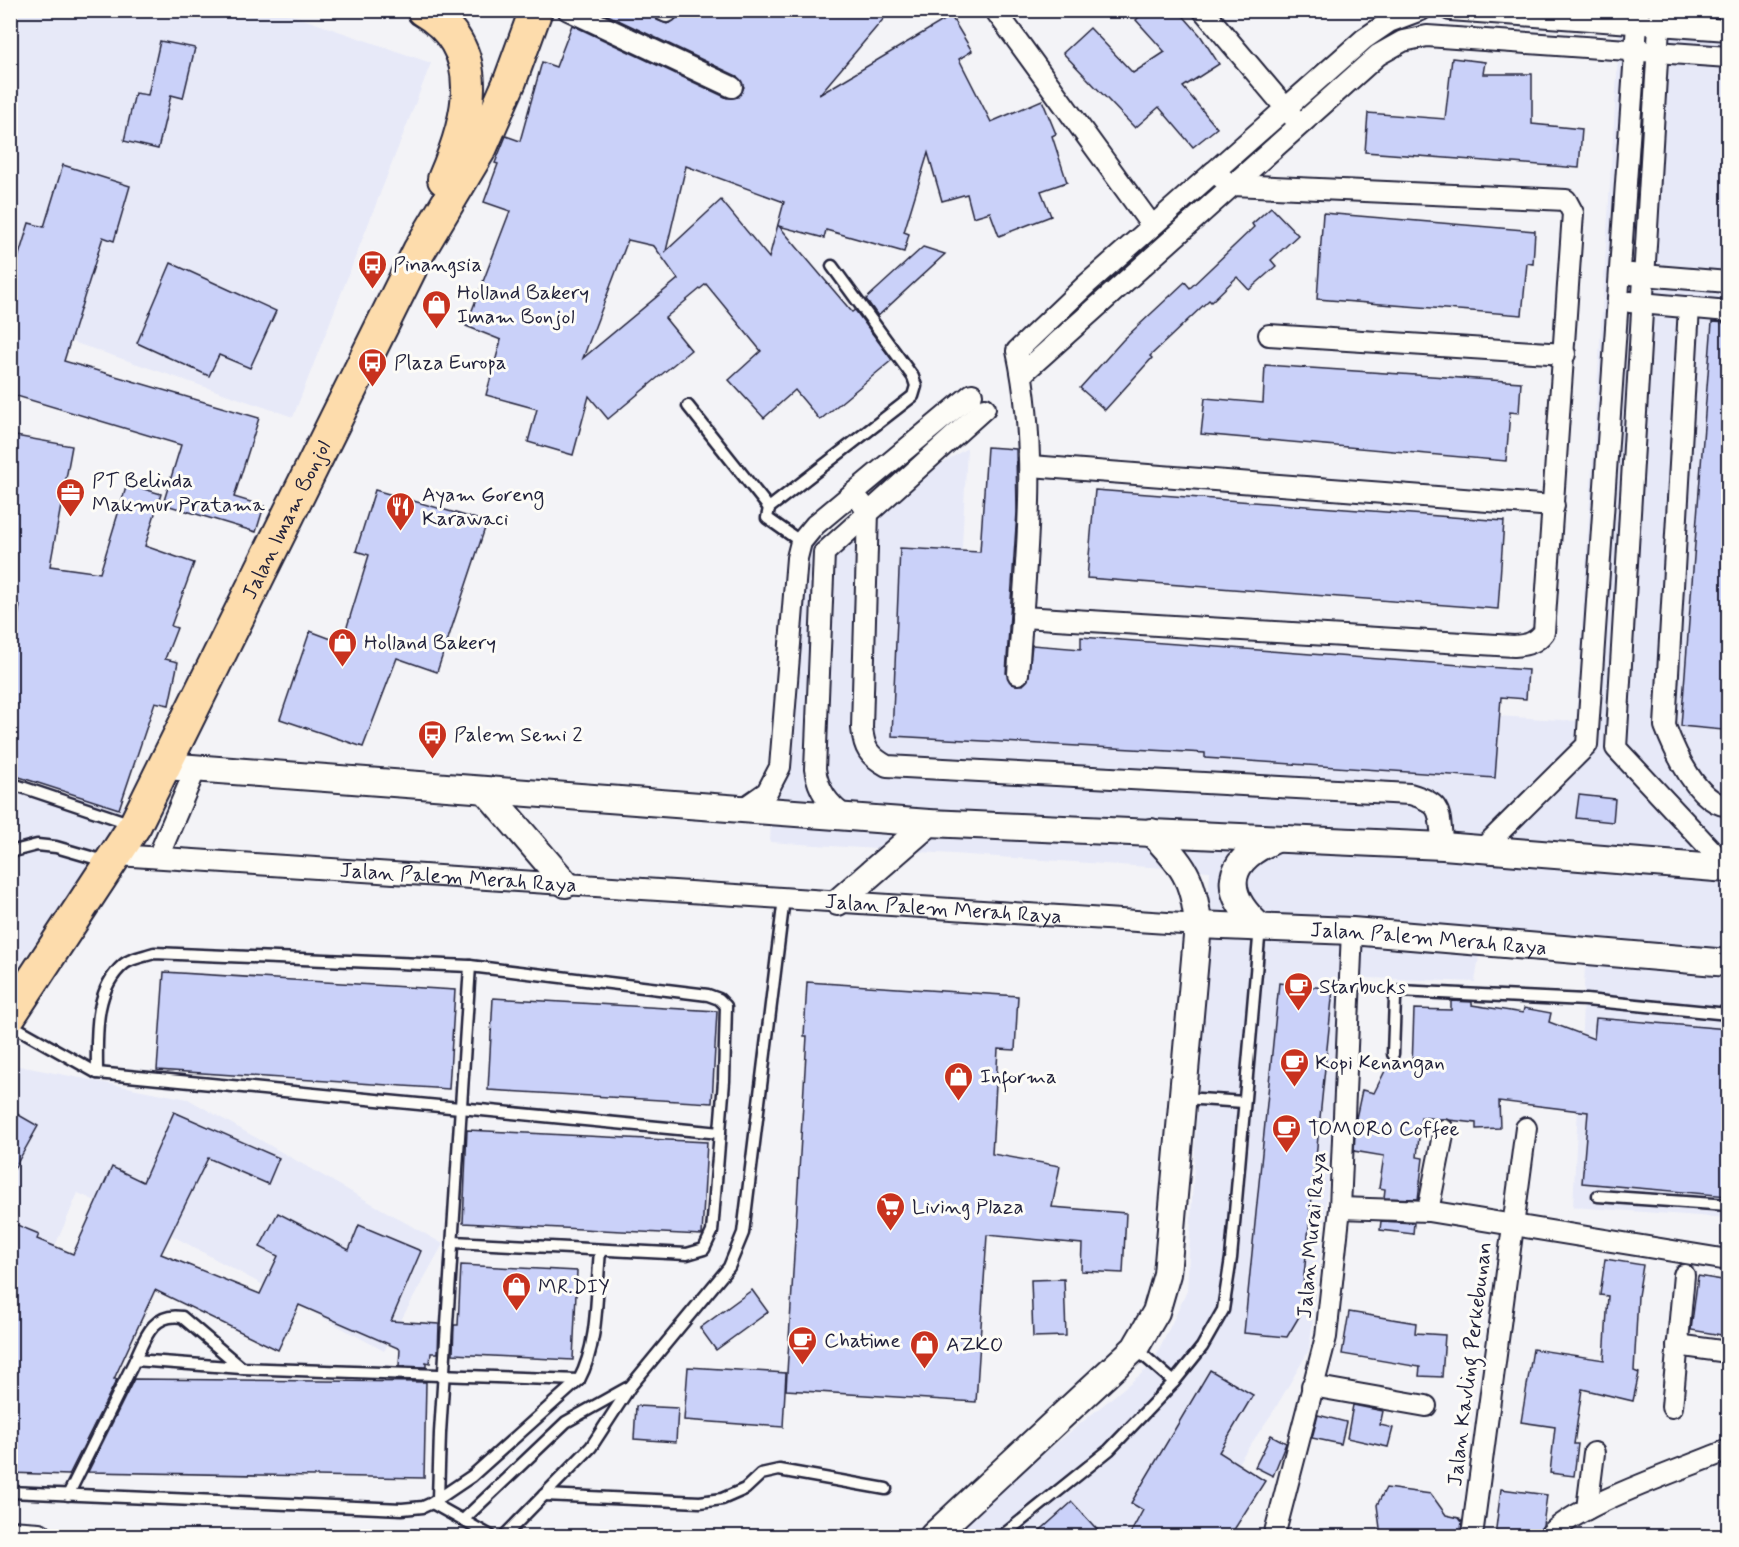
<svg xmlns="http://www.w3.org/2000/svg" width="1739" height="1547" font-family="Mynerve,sans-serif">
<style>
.built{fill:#e7e9f8}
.building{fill:#cad1f9;stroke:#22223b;stroke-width:1.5;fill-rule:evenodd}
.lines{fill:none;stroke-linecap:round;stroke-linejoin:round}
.service-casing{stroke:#22223b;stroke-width:15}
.minor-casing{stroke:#22223b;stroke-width:24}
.tertiary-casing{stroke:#22223b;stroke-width:30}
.primary-casing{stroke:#22223b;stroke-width:36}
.service{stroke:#fdfcf7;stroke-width:10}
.minor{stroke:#fdfcf7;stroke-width:20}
.tertiary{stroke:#fdfcf7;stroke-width:26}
.primary{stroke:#fddcac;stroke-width:32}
.labels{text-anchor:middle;stroke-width:6;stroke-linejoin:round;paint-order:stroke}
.poi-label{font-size:21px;fill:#22223b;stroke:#fdfcf7;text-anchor:start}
.street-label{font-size:21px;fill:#22223b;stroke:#fdfcf7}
</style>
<rect width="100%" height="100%" fill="#f3f3f7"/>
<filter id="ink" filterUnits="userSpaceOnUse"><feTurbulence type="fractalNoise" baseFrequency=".0167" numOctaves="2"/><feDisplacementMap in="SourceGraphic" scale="12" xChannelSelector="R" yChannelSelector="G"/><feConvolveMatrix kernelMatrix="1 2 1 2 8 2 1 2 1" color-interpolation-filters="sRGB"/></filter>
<g filter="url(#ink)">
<g class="built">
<path d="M11,11h269l151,52 -138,354 -282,-96z"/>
<path d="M1621,11h107v1207l-155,-11 12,-241 -46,-7 -60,-3 -4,26 -133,-5 -16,231 -17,142 -34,59 -87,127h-245l209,-171 35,-74 23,-420 -440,-29 15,-281 182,-113 -12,234 621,39z"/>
<path d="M11,785l120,22 -120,170z"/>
<path d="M10,1062l9,4 169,33 255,145 -59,107 -211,-115 -95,-43 -67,155z"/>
</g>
<g class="building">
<path d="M597,10h51l9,10 10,4 10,-6 2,-8h212l-72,85 132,-79 21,35 -13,8 32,63 51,-22 14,34 -4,2 15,46 -26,9 10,25 -52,20 -9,-24 -17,5 -6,-23 -25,7 -14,-48 -24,79 5,2 -5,18 -78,-22 -2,8 -45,-12 73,86 3,-2 37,50 -72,60 -25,-30 -31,28 -35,-38 32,-29 -55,-67 -41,34 26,32 -83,69 -19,-23 -16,59 -45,-13 9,-33 -51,-14 15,-55 -35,-14 44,-115 -26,-9 14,-38 -3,-1 11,-27 14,5 22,-79 14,5 16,-42 155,73 11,-1 6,-10 -7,-11zM686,166l98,36 -15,56 -48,-58 -55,51zM628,240l26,6 24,33 -95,79z"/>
<path d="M1146,10h32l22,25 19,29 -36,23 34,41 -24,19 -34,-40 -24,21 -72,-75 27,-25 43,45 32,-21 -29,-32z"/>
<path d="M160,41l35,7 -12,50 -12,-3 -13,54 -34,-8 11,-48 13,2z"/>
<path d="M1452,58l33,4 -2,12h49v50l50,5 -3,39 -214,-16 3,-39 77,6z"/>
<path d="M63,165l67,21 -16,55 -11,-4 -39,124 195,57 -25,79 30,9 -8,26 -93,-28 18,-59 -171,-51v-110l19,-61 15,4z"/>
<path d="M1271,207l27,28 -27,25 5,6 -27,24 -12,-13 -26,25 -2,-2 -59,56 2,2 -47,52 -25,-22 43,-48 62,-58 5,6 64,-61 -2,-3z"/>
<path d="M1323,213l212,18 -2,33 -6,-1 -5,52 -205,-16z"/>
<path d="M923,247l22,7 -67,62 -12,-17z"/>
<path d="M171,263l105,48 -26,57 -31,-13 -10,21 -72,-33z"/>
<path d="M1712,322l16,1v329l-5,78 -42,-4z"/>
<path d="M1265,365l256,17 -2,31 -9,-1 -4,49 -305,-27 4,-36 58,5z"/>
<path d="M10,435l62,11 -22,120 50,7 27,-89 34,10 -16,52 49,17 -23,63 6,2 -12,31 13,3 -9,43 -14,-3 -36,107 -109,-35v-108l10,-61 -10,-1z"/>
<path d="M987,447l29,2 1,63 -11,161 6,11 11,1 5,-5 4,-35 49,4v-12l447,33 -2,29 -25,-2 -6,81 -290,-20v-5l-313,-17 8,-188 80,4z"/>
<path d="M375,490l112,32 -50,150 -40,-14 -34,89 -83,-28 30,-88 32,12 27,-88 -13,-4z"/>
<path d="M1095,490l409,31 -6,88 -411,-31z"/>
<path d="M1579,795l36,4 -2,23 -37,-4z"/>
<path d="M164,972l291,18 -6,99 -292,-19z"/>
<path d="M807,982l211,14 -3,54 -17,-1 -6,105 68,12 -8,41 74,6 -3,60 -42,-2 1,-27 -95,-9 -11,167 -190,-12 21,-354h-3z"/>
<path d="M1279,983l54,6 -33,326 -13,22 -43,-4z"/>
<path d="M493,998l224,13 -5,92 -224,-13z"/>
<path d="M1451,1001l21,1v3l51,8 1,-5 27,5 -2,9 45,17 2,-21 132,11v167l-146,-13 6,-71 -89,-11 1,27 -24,1v-6l-55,-6 -4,40 6,1 -5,41 -34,-1 1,-9 -6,-1 5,-32 -30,-5 2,-33 6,-28 12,3 16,-32 7,-1 15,7 2,-58 37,1z"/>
<path d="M10,1110l28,16 -28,50z"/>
<path d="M174,1112l105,46 -11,26 -60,-26 -47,96 99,40 18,-38 -18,-9 18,-34 71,37 10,-25 62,26 -30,70 48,3 -1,29h-7l-1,10 -4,-1v5l-27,-1 1,-17 -101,-44 -21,45 -123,-60 -41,89h3l-48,96 -59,-2v-251l29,12 -2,5 36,15 39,-87 31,15z"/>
<path d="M467,1130l240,12 -5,93 -239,-12z"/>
<path d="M1381,1221l33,2 -1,11 -33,-4z"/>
<path d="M1605,1259l38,6 -5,31 -4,75 5,2 -6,28 -51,-12 -8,55h4l-4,32 -24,-3 5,-46 -34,-5 12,-73 71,11 4,-64 -8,-1z"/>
<path d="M461,1265l116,6 -4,89 -120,-6 1,-29h4z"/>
<path d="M1698,1276l30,5v55l-37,-6z"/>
<path d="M1064,1279l2,57 -33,1 -2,-57z"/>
<path d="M752,1290l16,22 -52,38 -16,-22z"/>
<path d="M1349,1312l67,11 -1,10 30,2 -3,42 -23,-1 1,-9 -78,-13z"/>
<path d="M688,1367l98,6 -3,54 -99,-7z"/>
<path d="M1210,1370l43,25 -34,57 46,29 -35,55h-101l14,-26 -12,-7z"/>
<path d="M134,1379l292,3 -2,96 -336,-6z"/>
<path d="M1353,1405l30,6 -3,14 13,3 -5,19 -41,-9z"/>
<path d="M636,1406l42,2 -2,34 -42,-3z"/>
<path d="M1318,1415l28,7 -5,22 -29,-6z"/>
<path d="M1271,1435l15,8 -13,33 -18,-9z"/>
<path d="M1386,1488l45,6 15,21 13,3 3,4 -2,14h-79l-4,-31z"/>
<path d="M1501,1489l46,6 -4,30 -6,11h-42z"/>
<path d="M1072,1502l31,34h-69z"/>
</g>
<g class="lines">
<defs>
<g id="service">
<path d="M688,406l81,102"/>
<path d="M801,542l-34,-24 2,-10 144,-112 3,-10 -3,-9 -81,-111"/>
<path d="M10,783l122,41"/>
<path d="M10,852l27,-7 19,2 52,15"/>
<path d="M10,1024l87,49 623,60"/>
<path d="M1393,1054l2,-55 4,-8 187,9 142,14"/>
<path d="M97,1073c0,-36 -4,-83 27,-109 7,-6 22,-8 30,-11l316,13 238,29 11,4 7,7 -2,75 -12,151 -8,17 -17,5 -234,-12"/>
<path d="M1184,1098l60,4"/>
<path d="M1598,1196l130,9"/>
<path d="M1135,1348l39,34"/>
<path d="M135,1360c10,-22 18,-48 47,-43l60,51"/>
<path d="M10,1492l392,17 21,-2 9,-4 40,-27 107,-96c20,-37 17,-87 21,-129"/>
<path d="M68,1495l67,-135 107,8 337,12"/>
<path d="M544,1495l156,7 22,-3 23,-10 16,-15 18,-4 107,19"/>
<path d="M438,1499l2,-66 30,-467"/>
<path d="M432,1503l59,33"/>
<path d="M463,1520l103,-98 61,-34"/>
<path d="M504,1536l87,-89 39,-60 99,-120 14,-34 41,-335"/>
<path d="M1002,1536l107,-86 65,-68 28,-35 21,-37 8,-52 29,-331"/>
</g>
<g id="minor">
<path d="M568,10l164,77"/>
<path d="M663,10l4,2"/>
<path d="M995,10l157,216"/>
<path d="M1203,10l91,108"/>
<path d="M1450,10l278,20"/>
<path d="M1660,10l-44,738 112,120"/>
<path d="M1631,274l97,8"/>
<path d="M1630,302l98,9"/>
<path d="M1689,307l-24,419c10,26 32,77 63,80"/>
<path d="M1269,335l296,19"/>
<path d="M1022,374l356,-319 25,-14 24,-5 301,21"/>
<path d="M1031,466l523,40"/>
<path d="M853,493l15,18 -6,217c2,21 7,28 25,38l523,28c35,10 28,19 33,52"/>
<path d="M1022,617l492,29c13,-1 22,-3 30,-14l29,-419 -7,-13 -334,-15 -19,-13"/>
<path d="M1018,674c7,-107 22,-217 -1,-323l70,-67 277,-245 25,-17 32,-12"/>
<path d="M744,808l23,-16 13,-25 17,-209 4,-16 14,-17 157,-131"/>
<path d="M846,817c-18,-13 -28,-27 -31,-48l9,-216 161,-145"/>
<path d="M1481,850l106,-105 51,-735"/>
<path id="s1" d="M117,855l1081,70"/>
<path d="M158,857l38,-89"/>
<path d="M1340,1208l88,3 300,49"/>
<path d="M1428,1211l16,-81"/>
<path d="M1677,1345l51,7"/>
<path d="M1312,1386l114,20"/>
<path d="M1672,1407l12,-132"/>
<path d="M1587,1509l7,-56"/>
<path d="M1274,1536l52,-199 14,-129 12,-277"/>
<path d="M1472,1536l54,-408"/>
<path d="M1549,1536c25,-31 138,-68 179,-86"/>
</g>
<g id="tertiary">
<path d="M165,766l764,57 514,23 285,23"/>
<path d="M486,791l80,93"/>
<path d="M838,902l91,-79"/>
<path id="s2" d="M1198,925l154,6 376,32"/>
<path d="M1260,927c-39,-35 -35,-66 14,-87"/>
<path d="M10,1534l29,2"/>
<path d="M933,1536l202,-188 21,-36 11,-38 31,-349c-4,-47 -15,-60 -47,-93"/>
</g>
<g id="primary">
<path d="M423,10c67,39 46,111 21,169"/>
<path id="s3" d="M10,1015l125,-190 284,-574 62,-104 29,-66 26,-71"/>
</g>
</defs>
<use href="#service" class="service-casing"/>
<use href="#minor" class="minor-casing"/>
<use href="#tertiary" class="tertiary-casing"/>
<use href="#primary" class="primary-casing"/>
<use href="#service" class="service"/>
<use href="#minor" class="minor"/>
<use href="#tertiary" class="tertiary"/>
<use href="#primary" class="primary"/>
</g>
</g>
<defs>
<symbol id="bus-pin" viewBox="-11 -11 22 30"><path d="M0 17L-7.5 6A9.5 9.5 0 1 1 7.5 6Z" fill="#c8321e" stroke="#fdfcf7"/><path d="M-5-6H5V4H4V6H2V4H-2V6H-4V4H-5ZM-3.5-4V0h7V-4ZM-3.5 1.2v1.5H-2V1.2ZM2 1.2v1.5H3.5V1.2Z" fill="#fff"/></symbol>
<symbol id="shop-pin" viewBox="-11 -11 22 30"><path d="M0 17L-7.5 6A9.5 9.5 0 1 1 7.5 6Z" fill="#c8321e" stroke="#fdfcf7"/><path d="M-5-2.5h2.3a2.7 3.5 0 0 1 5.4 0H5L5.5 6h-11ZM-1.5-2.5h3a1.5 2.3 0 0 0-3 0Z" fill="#fff"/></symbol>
<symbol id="office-pin" viewBox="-11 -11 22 30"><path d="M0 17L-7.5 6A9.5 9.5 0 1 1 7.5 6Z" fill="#c8321e" stroke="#fdfcf7"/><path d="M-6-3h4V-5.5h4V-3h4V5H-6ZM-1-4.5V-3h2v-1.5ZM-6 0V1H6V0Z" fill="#fff"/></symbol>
<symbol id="restaurant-pin" viewBox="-11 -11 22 30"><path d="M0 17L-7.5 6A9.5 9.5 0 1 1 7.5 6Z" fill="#c8321e" stroke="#fdfcf7"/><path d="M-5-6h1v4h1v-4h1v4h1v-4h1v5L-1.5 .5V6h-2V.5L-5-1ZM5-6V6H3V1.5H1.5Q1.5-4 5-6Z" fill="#fff"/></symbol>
<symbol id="cafe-pin" viewBox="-11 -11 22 30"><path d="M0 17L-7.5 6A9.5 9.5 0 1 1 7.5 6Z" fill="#c8321e" stroke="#fdfcf7"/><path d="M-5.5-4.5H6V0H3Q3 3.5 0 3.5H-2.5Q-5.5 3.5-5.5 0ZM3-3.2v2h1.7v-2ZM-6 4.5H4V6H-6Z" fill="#fff"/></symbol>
<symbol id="supermarket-pin" viewBox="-11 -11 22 30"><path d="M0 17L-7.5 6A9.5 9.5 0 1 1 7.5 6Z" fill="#c8321e" stroke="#fdfcf7"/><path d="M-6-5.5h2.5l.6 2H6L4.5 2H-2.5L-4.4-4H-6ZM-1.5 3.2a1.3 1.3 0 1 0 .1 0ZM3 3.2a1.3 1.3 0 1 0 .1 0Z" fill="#fff"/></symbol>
</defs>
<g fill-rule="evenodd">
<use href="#bus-pin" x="356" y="248" width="33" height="45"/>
<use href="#shop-pin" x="420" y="288" width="33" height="45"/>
<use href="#bus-pin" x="356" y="346" width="33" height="45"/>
<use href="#office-pin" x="54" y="476" width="33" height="45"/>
<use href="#restaurant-pin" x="384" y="490" width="33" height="45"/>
<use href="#shop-pin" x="326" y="626" width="33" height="45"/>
<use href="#bus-pin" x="416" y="718" width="33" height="45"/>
<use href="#cafe-pin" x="1282" y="970" width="33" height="45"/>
<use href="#cafe-pin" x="1278" y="1046" width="33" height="45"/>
<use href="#shop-pin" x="942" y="1060" width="33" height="45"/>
<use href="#cafe-pin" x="1270" y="1112" width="33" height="45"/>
<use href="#supermarket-pin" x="874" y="1190" width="33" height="45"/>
<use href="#shop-pin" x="500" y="1270" width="33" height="45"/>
<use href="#cafe-pin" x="786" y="1324" width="33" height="45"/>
<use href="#shop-pin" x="908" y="1328" width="33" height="45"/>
</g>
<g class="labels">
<g class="poi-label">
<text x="393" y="271">Pinangsia</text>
<text x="457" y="299">Holland Bakery<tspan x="457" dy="24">Imam Bonjol</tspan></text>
<text x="394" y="369">Plaza Europa</text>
<text x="92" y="487">PT Belinda<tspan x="92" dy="24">Makmur Pratama</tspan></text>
<text x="422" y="501">Ayam Goreng<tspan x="422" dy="24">Karawaci</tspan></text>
<text x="364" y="649">Holland Bakery</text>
<text x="454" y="741">Palem Semi 2</text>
<text x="1319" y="993">Starbucks</text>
<text x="1315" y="1069">Kopi Kenangan</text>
<text x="980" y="1083">Informa</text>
<text x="1308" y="1135">TOMORO Coffee</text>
<text x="912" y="1213">Living Plaza</text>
<text x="538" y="1293">MR.DIY</text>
<text x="824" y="1347">Chatime</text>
<text x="946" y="1351">AZKO</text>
</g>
<g class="street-label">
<text dy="7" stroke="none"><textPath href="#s3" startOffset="568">Jalan Imam Bonjol</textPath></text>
<text dy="7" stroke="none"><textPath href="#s1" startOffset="342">Jalan Palem Merah Raya</textPath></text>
<text dy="7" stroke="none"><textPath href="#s1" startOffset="828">Jalan Palem Merah Raya</textPath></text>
<text dy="7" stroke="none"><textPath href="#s2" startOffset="231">Jalan Palem Merah Raya</textPath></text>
<text transform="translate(1311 1235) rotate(-85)" y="7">Jalan Murai Raya</text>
<text transform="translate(1469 1364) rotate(-83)" y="7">Jalan Kavling Perkebunan</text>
</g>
</g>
<rect width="1739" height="1547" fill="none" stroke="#fdfcf7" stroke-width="36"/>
<rect x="18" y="18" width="1703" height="1511" fill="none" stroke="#22223b" stroke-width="2" filter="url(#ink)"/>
</svg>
